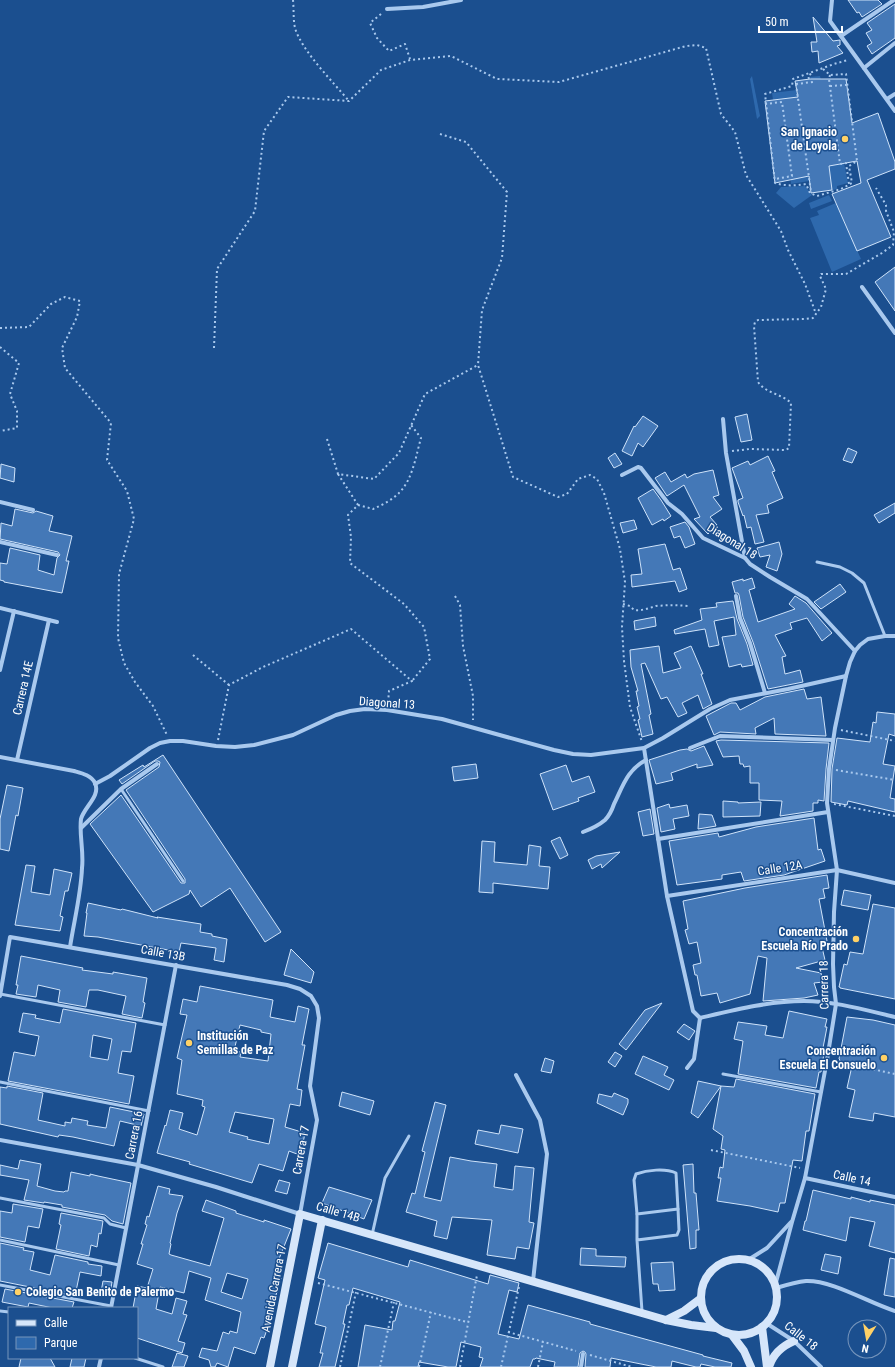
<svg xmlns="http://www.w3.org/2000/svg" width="895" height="1367" font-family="'Roboto Condensed',sans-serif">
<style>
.green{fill:#2e69ad}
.building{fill:#4478b7;stroke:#cfe3fa;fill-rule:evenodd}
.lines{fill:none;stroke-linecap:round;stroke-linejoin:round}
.path{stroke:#a9c9ee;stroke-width:2;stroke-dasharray:2 3;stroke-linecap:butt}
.lane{stroke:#a9c9ee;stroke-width:3}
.street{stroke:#a9c9ee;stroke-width:4}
.secondary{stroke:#d6e6fa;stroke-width:8}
.poi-dot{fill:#ffd166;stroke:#1b4f8f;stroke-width:1.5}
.labels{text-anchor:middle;stroke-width:3;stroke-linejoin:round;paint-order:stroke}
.poi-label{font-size:12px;font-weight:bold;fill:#fff;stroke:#1b4f8f;text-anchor:end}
.street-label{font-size:12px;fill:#fff;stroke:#1b4f8f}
</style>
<rect width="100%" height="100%" fill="#1b4f8f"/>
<g class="green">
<path d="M752,76l8,40 -3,3 -7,-40z"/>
<path d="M820,76l21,88 3,-1 4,20 -11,3v3l-8,2 -12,-112h-6l-1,-2z"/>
<path d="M797,90l12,91 -18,3 -5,-85 -13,1 -1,-7z"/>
<path d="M805,186l7,9 -18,13 -18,-15 5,-6z"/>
<path d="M829,195l3,6 -21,8 -2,-6z"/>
<path d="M836,203l25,56 -29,13 -22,-54 9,-3 -2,-4z"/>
</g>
<g class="building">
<path d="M848,0h30l4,4 -20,13 -3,-5 -2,1z"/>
<path d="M895,4v34l-23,16 -5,-8 5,-3 -6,-10 6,-3 -5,-7z"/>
<path d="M813,17l20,24 7,-1v5l-3,1 6,7 -24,10 -1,-12 -6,1 -1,-10h6z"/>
<path d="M810,79h36l6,44 26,-10 17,49v7l-28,11 24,57 -34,14 -25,-57 29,-11 -4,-22 -28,5 3,24 -21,3 -2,-17 -34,7 -10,-82 33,-4 -3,-16z"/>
<path d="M895,267v44l-20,-29z"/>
<path d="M747,414l5,26 -11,2 -6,-25z"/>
<path d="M643,416l15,10 -15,21 -5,-4 -6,13 -10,-5 12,-25 1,1z"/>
<path d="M848,448l9,4 -5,11 -9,-3z"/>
<path d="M615,453l7,11 -8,4 -6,-10z"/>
<path d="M768,456l7,15 -3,1 11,26 -16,7 2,8 -13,2 8,27 -9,2 -4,-17 -4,1 -3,-13 -1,1 -5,-14v-2l5,-2 -11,-30 16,-7 2,4z"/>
<path d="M1,464l14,4 -1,14 -14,-4z"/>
<path d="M713,470l6,25 -6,2 9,12 -12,8 7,8 -9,9 -14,-15 6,-2 -16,-32 -17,11 -12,-18 10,-6 6,10 14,-8 2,4 7,-4z"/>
<path d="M653,489l8,11 10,16 -7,5 -1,-2 -11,6 -14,-27z"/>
<path d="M895,503v10l-16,10 -5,-8z"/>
<path d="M15,509l18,4 3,-2 17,5 -4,15 23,5 -6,25h3l-7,32 -58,-11v-1l-4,-1v-17l7,1 3,-16 30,7 -2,15 16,5 3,-17 3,-3 -2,-3 -58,-13 1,-16 11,3z"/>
<path d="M634,520l3,9 -14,4 -3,-10z"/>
<path d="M685,522l4,5 6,17 -10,4 -5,-12 -6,2 -4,-11z"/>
<path d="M779,542l3,12 -5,17 -11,-4 4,-12 -10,2 -3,-9z"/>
<path d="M665,544l8,26 7,-2 7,21 -8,3 -4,-11 -43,6 -1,-12 11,-1 -4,-25z"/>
<path d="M752,578l3,10 -6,2 9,32 37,-13 -6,-5 6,-8 11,7 26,30 -10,8 -15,-23 -17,5 2,6 -17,6 11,21 -4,1 3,17 15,-4 3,12 -35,7 -15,-47 -10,-25 -4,-22 -1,-2h-3l-3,-11 11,-3v2z"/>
<path d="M840,584l6,8 -25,17 -7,-7z"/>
<path d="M733,601l4,18 10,25 6,21 -11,2 -1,-3 -12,3 -7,-30 14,-2 -2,-18 -20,4 5,24 -10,2 -4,-18 -30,5 -1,-4 28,-10 -2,-11 17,-2 -1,-4z"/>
<path d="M655,617l1,9 -21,4 -1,-9z"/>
<path d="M659,646l4,27 18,-5 -7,-15 17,-7 12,28h-2l11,30 -9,5 -5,-14 -16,8 5,10 -9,4 -11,-20 -6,2 -16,-36 -4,1 10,50 -2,1 4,19 -11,3 -4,-17 2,-1 -3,-12 2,-1 -3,-15h2l-7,-24 -1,-17z"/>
<path d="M804,689l3,10 14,-2 5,39 -51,-2 -1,-16 -19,10 1,6 -36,-2 -6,3 -8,-19 25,-13h5l4,7 25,-13z"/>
<path d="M877,712l18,2v22l-6,-2 -6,30 12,2 -5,32 5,1v13l-47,-11 -1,4 -16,-3 1,-33 5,-31 33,4 3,-20 3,1z"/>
<path d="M721,740l108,3 -3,26 -2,32 -6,-1v3h-5v8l-33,5 2,-15 -23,-1v-17h-9v-17l-6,1 -1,-3h-3l-1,-8 -16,1 -7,-16z"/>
<path d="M704,746l9,19 -16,3v-4l-26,9 2,7 -17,4 -7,-24 31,-10 7,-1 4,2z"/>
<path d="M163,755l118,177 -16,10 -35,-54 -29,19 -11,-17 -1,4 -36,18 -63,-88 31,-29 60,88h4v-4l-59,-89 33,-23 1,-5 -2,-1h-3l-33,23 -3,-4 24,-15 1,2z"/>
<path d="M476,764l2,14 -24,3 -2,-14z"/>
<path d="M566,765l6,17 17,-6 6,16 -17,6 1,3 -26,9 -13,-36z"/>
<path d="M7,785l16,3 -5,28 -2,-1 -7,36 -9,-2v-30z"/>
<path d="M723,801l15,1v1l23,-1 -1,14 -37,1z"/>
<path d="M669,804l1,4 17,-3 2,11 -16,3 2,10 -14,3 -4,-24z"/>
<path d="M650,809l4,25 -11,2 -5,-24z"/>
<path d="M699,814l13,1 4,11 -18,3z"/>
<path d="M814,818l4,32 3,-1 4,12 -41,14 -40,6 -3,-9 -19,3v4l-45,6 -8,-44 49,-8 1,4 37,-10z"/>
<path d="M560,837l8,18 -8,4 -9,-18z"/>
<path d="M482,841l13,1 -1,20 33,3 2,-20 12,2 -2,19 11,1 -2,22 -55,-6v10l-14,-1z"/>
<path d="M620,852l-18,16 -1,-4 -9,5 -4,-9 8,-4z"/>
<path d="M26,865l9,1 -4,26 19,3 4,-26 18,4 -4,18h-3l-5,25 3,1 -3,14 -45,-6z"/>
<path d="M827,875l2,13 -6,1 2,9 -6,1 8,42 -6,2 4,17 -29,8 25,5 2,9 -9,1 4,12 -14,3 -41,3 4,-43 -9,-2 -8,38 -30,9 -3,-10 -16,3 -4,-21h-2l-2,-10 8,-2 -4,-21 -8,2 -4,-14 3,-1 -5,-28 62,-13z"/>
<path d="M844,890l27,5 -3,15 -27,-5z"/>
<path d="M88,903l33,7 1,-1 36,9 -1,-1 44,7 -1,8 12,2v2l15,3 -3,23 -10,-2 2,-12 -35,-5 -2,9 -81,-15 -14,-1 3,-23h-1z"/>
<path d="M873,904l22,4v91l-55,-11v-1h-1l5,-23 3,1 3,-13 13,2z"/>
<path d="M291,949l23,23 -3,11 -27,-8z"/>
<path d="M21,956l62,12 -1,2 31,4v-2l34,6 -4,24 2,1 -3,15 -20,-4 4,-18 -28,-6h-9l-3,17 -28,-5 2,-12 -22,-5 -2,12 -20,-3 2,-9h-2z"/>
<path d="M200,986l73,14 -3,17 25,5 3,-16 11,3 -7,36h3l-8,44 5,1 -2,16 -10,-2 -5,23 20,6 -2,10 -1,-1 -5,12 -8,-3 -6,20 -24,-7 -7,19 -63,-19 1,-2 -33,-9 8,-28 1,1 4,-16 13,3 -4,16 18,6 8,-28 -3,-1 1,-6 -26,-6 5,-34 -5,-2 10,-43 -7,-1 3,-15 14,3zM240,1025l21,5v2l10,2 -3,27 -28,-4 1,-5 -7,-1zM235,1112l39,7 -5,25 -22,-5 1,-2 -19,-5z"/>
<path d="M662,1003l-36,47 -7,-6 26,-34z"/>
<path d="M63,1009l73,14 -5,29 -9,-1 -4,22 16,3 -5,28 -121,-23 6,-29 21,4 4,-20 -20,-4 4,-19 13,2 -1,3 25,5zM93,1035l19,4 -4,21 -18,-3z"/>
<path d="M789,1011l38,8 -2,8h2l-5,26h2l-3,19h-2l-3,16 -78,-14 5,-33 -9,-2 4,-17 29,4 -2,9 18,3z"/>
<path d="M847,1017l26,3 22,5v92l-21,-4 -1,8 -24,-4 6,-27 -8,-2 5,-22 -13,-2 1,-4 -1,-1z"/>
<path d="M684,1024l11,7 -6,9 -12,-8z"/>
<path d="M615,1052l7,4 -7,11 -7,-5z"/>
<path d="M643,1056l25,11 -4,8 10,5 -5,10 -34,-16z"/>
<path d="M545,1058l9,3 -3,12 -10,-2z"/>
<path d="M736,1079l79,15 -6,37h-3l-4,30 -9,-1 -8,43h-5l-2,9 -28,-6 -33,-5 4,-23h-3l2,-11 3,1 2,-18 -4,-1 2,-13 -10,-7 8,-43 13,1z"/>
<path d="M698,1081l23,5 -23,32 -7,-5z"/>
<path d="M7,1086l36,7 -5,27 27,6v-4l6,1 1,-5 16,3 -1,4 19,3 4,-21 34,7 -3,12 -21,-5 -6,25 -41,-9 -14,-2 -1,2 -58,-13v-37l7,1z"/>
<path d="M342,1092l32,9 -4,14 -31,-9z"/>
<path d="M614,1093l14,6v4l-5,12 -26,-12 2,-9 13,3z"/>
<path d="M435,1102l11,3 -22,92 17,4 9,-44 21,4 26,3 -3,23 19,3 2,-24 19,2 -5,54 5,1 -5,26 -12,-2 -2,12 -28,-4 5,-35 -40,-3 -5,22 -13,-3 3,-15 -31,-9 6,-19 3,1 10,-42 -3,-1z"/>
<path d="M501,1125l22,4 -5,24 -43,-9 3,-14 21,4z"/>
<path d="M20,1160l21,4 -4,22 18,5 9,1 1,-1h3l3,-19 19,4v-2l8,2 33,7 -8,41 -11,-3 -7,-6 -43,-8v-2l-18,-3v1l-20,-3 5,-20 -29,-5v-10l18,4z"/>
<path d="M693,1164l1,29h2l3,37h-3v18l-6,1 -7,-84z"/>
<path d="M279,1180l11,3 -3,11 -12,-3z"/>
<path d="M158,1186l12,3 -1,5 14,2 -6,17 -7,30 1,1 -2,10 2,1 39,11 14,-48 -22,-7 4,-11 30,11v2l28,9v-2l27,9 -12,30 3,1 -6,17 5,1 -9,31 2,1 -10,28 -3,-1 -6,17 -21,-7 -6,20 -11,-4 -2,4h-4l-2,-7 -10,-3 3,-9 15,3 6,-19 6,2 1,-3 7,2 4,-21 -36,-12 6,-22 -22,-7 -5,22 -24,-6 -4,22 16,5 4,-16 11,3 -4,13 4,1 -9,26 7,2 -3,10 -45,-15v-30h-4l4,-22 10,2 6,-19 -16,-5 6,-20h-2l6,-19 -2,-1 2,-8 2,1zM227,1273l21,6 -6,20 -21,-7z"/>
<path d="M329,1187l43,13 -8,19 -42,-16z"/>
<path d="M813,1190l38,9v-2l19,5v-2l25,5v48l-26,-7 6,-24 -25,-5 -4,24 -43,-11 2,-9h1z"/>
<path d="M13,1204l30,5 -4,19 -11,-2 -3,16 -25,-5v-26l12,2z"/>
<path d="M61,1213l42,8 -2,13 -2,-1 -2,14 -6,-2 -2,11 -33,-7 5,-24 -2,-1z"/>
<path d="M0,1243l24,5 -1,2 11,2 -4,18 20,5 5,-20 33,7v2l14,2 -1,10 -21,-4 -5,24 -75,-15z"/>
<path d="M328,1243l80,24 2,-7 78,24 2,-9 29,8 -2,9 -8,-2 -11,44 21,5 9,-34 62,17v2l113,31v1l29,7 -1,4h-16l-14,-3 -1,3h-4l-24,-6 -1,6h-15l-45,-9 -1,9h-25l1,-13 -1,-2 -2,-1 -3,2 -2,14h-24l1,-5 -19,-4 -1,1h-2l-3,8h-50l3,-9 -4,-1 2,-10 -20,-5 -5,25h-8l-29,-5 -1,5h-60l7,-42 27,5 1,-9h2l5,-19 -47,-14 -4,17h-2l-4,19h2l-10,43h-16l4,-14h-3l6,-26 -11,-3 10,-44 -7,-2z"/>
<path d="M581,1248l15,1v7l30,1 -1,10 -45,-2z"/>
<path d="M825,1254l16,3 -3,17 -17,-4z"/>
<path d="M890,1258l5,1v38l-11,-2z"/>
<path d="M673,1262l2,28 -16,1 -1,-7h-5l-2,-21z"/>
<path d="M103,1281l9,1 -2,12 -9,-2z"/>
<path d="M5,1289l69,13 -2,6h-19l-24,-5 -1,4 -26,-5z"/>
<path d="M177,1353l11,3 -4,11h-12z"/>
<path d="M21,1358h29l5,9h-36z"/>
<path d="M72,1358h14l-2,9h-14z"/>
</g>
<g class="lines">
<g class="path">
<path d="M293,0c1,9 0,19 2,28 7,23 38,54 54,73"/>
<path d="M381,14l-11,9 7,15 12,13 16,-7 5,15"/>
<path d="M823,69l7,6 16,-1 11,87 -8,5 3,17 -11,6 -24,7 -7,-3 -4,-9c-11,2 -21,2 -31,-1l-10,-89 27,-8 1,-7 41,-15 14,-4"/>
<path d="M830,75l-1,4 11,85 6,-1 3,21"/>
<path d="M809,79l-1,-3 4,-3"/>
<path d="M796,84l15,108"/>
<path d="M796,84l17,-2"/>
<path d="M830,86l17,-1"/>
<path d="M765,104l17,-2 10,74 -17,3"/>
<path d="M440,134l26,8 41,50 -5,66 -20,52 -4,55 35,112 45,20 9,-3 11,-15 12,-4 7,4 7,14 16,56 5,33 -3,45 2,34 6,46 12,35"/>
<path d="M0,328l29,-1 22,-23 14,-7 15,4 -3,16 -15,31 3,20 46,55 -4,37 20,31 7,28 -15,55 -1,64 6,25 11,19 18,24 14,29"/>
<path d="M0,347l19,16 -9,31 7,17v17l-17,3"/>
<path d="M214,348l3,-79 38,-58 9,-80 24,-34 61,4 32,-31 29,-10 41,-4 46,23 62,3 127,-36 11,-1 9,3 15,66 14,18 11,43 35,56 7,19 17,34 11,30"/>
<path d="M327,439l11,35 36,5 25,-26 26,-59 53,-29"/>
<path d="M732,451l18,-2 36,1 3,-2 2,-45c-9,-9 -26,-10 -33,-21l-4,-56 1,-4 3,-2 47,-1 8,-1 8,-11 5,-18 -6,-13 1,-2h25l36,-21 11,-8 1,-13 -8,-21v-6l-10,-17"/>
<path d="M338,474l20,31 -10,10 3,22 -1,26 54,41 20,23 6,32 -18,22"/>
<path d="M358,505l15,4c9,-4 19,-9 26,-16 14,-14 17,-38 22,-55l-10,-13"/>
<path d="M455,596l5,9 3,41 10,50v24"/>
<path d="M623,604l7,2 4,4c8,1 15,-2 22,-4 11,-1 21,-1 32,0"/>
<path d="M193,655l36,30"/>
<path d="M841,730l54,11"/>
<path d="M218,740l11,-55 34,-18 88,-38 61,52 -23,10 -1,12"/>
<path d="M836,770l59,10"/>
<path d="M834,804l61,12"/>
<path d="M834,1061l61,13"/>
<path d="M711,1150l89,18"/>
<path d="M318,1283l149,39"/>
<path d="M508,1332l68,19"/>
<path d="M590,1355l42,12"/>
<path d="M340,1367l16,-75"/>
<path d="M380,1367l14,-65"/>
<path d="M419,1367l12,-55"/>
<path d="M460,1367l17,-92"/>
<path d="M501,1367l18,-80"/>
<path d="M538,1367l5,-25"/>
</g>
<g class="lane">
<path d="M817,562l23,5 12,6 12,10 21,53"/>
<path d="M121,789l62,92"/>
<path d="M0,994l165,31"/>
<path d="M723,1074l98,18"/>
<path d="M0,1082l149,29"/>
<path d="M0,1198l104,20 6,6 16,4"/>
<path d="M637,1214l-3,-34 2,-6c11,-4 29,-6 40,-1l2,36"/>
<path d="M372,1235l13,-57 24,-42"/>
<path d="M0,1240l119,25"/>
<path d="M637,1240l40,-5 2,-5 -1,-21 -41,5v26l5,71"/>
<path d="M0,1285l111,21"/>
<path d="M0,1311l9,1"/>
<path d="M135,1358l28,9"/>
</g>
<g class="street">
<path d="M832,0l-2,21 65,90"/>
<path d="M387,9l36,-2 38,-7"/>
<path d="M841,36l53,-36"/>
<path d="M864,68l31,-25"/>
<path d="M887,99l8,-5"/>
<path d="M862,287l33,46"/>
<path d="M723,419l3,34 19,105"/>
<path d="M622,475l16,-8 3,1 27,35 14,11 21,24 42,20 5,6 20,13 37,22 48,52"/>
<path d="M0,502l33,8"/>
<path d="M0,542l57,13"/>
<path d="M736,596l4,22 10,25 15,50"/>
<path d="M0,608l57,14"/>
<path d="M0,670l14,-59"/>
<path d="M644,748l23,148 26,115 7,7"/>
<path d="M690,748l30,-12 113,4"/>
<path d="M0,757l74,14c7,2 17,4 21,12 6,13 -11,24 -14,36 -2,15 3,33 1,49 -1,26 -8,53 -12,79"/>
<path d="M17,760l32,-140"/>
<path d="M95,784l15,-8 40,-28 10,-5 10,-2h13l33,5 19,1 19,-2 39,-10 43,-20 14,-4 15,-2 22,1 55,9 112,31 19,4 18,1 53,-7 19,-10 47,-29 20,-9 58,-11 58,-13"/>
<path d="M81,828l40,-39 36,-25"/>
<path d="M583,832c8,-3 15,-6 22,-12 4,-4 7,-10 9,-16 9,-18 13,-34 32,-44"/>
<path d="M658,839l170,-27"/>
<path d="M667,896l170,-26 58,13"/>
<path d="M0,996l10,-59 277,48 13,4 11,7 6,10 2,12 -9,68 7,34 -17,94 -84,-27 -78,-22 -138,-25"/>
<path d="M700,1018c34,-8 69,-17 104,-17 30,0 61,9 91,16"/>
<path d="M687,1068l7,-9 6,-41"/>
<path d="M516,1075l24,45 7,34 -14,127"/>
<path d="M805,1178l90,19"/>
<path d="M748,1260l19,-12 24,-26"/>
<path d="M775,1286l17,-64 13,-44 22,-118 9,-56 -2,-17 -1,-23 1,-52 3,-42 -10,-67 2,-34 6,-41 11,-52 4,-14 5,-11 5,-6 8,-6 17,-3h10"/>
<path d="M776,1288c10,-3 20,-6 30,-7 26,-1 63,22 89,30"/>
<path d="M111,1308l65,-343"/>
<path d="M766,1323l28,18 27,26"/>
<path d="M99,1367l2,-9"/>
<path d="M581,1367l2,-13"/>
</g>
<g class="secondary">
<circle cx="739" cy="1297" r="38"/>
<path d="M666,1320l18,-9 16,-12"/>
<path d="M762,1327l5,40"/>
<path d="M732,1335l12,16 7,16"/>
<path d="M270,1367l30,-153 366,106 25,5 25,3"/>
<path d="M292,1367l30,-147"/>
<path d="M769,1367c4,-13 13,-21 25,-26"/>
</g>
</g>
<g class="poi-dot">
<circle cx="845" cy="139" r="4"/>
<circle cx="856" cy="939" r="4"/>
<circle cx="189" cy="1043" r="4"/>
<circle cx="884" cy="1058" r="4"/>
<circle cx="18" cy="1292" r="4"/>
</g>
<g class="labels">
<g class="poi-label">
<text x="837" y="136">San Ignacio<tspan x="837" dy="14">de Loyola</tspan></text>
<text x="848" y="936">Concentración<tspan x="848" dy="14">Escuela Río Prado</tspan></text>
<text x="197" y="1040" text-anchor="start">Institución<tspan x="197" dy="14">Semillas de Paz</tspan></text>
<text x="876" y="1055">Concentración<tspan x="876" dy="14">Escuela El Consuelo</tspan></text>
<text x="26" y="1296" text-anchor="start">Colegio San Benito de Palermo</text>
</g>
<g class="street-label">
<text transform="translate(732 541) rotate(32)" y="4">Diagonal 18</text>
<text transform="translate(23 688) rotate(-77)" y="4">Carrera 14E</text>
<text transform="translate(387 703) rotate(4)" y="4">Diagonal 13</text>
<text transform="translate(780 868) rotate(-9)" y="4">Calle 12A</text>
<text transform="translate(163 953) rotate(10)" y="4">Calle 13B</text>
<text transform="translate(824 985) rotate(-91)" y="4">Carrera 18</text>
<text transform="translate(134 1135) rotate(-79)" y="4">Carrera 16</text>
<text transform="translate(301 1150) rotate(-80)" y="4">Carrera 17</text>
<text transform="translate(852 1178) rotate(12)" y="4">Calle 14</text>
<text transform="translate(338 1212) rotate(16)" y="4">Calle 14B</text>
<text transform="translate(274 1288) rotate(-79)" y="4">Avenida Carrera 17</text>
<text transform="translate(801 1336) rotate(38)" y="4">Calle 18</text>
</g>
</g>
<rect x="8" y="1307" width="130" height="52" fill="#1b4f8f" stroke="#7695bc"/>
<rect x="16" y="1320" width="20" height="6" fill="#d6e6fa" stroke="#7695bc"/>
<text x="44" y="1327" font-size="12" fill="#ffffff">Calle</text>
<rect x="16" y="1337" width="20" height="12" fill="#2e69ad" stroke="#7695bc"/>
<text x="44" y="1347" font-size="12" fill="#ffffff">Parque</text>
<g transform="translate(867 1339) rotate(191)"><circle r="19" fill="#1b4f8f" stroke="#7695bc"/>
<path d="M0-3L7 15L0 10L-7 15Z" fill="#ffd166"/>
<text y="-6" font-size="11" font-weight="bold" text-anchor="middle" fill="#ffffff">N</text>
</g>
<path d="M759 26v6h83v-6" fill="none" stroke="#ffffff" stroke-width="2"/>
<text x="765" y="26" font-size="12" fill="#ffffff" stroke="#1b4f8f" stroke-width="3" paint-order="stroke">50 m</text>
</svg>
